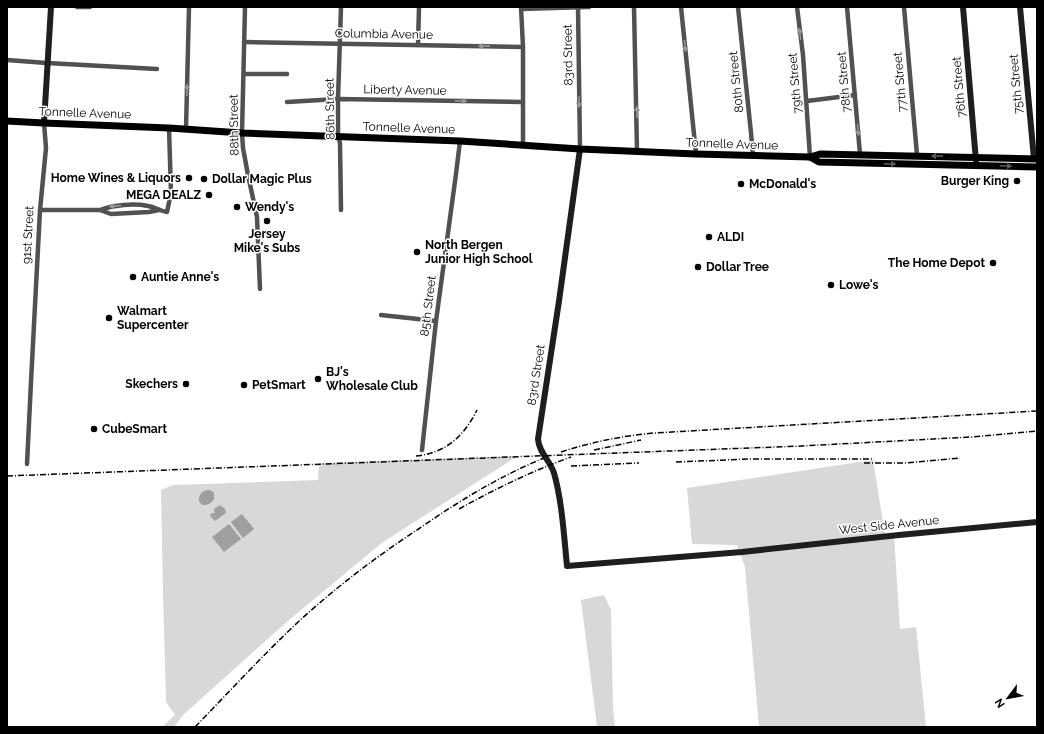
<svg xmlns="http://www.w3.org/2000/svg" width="1044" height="734" font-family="Raleway,sans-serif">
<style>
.green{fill:#d8d8d8}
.water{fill:#9f9f9f}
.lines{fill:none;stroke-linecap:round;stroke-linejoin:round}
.street{stroke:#515151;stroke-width:4.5}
.secondary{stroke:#1e1e1e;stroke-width:6}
.primary{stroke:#000;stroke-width:7}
.rail{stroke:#000;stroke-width:1.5;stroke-dasharray:6 2 1 2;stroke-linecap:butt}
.oneway{fill:#979797}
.oneway2{fill:#595959}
.poi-dot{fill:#000;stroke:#fff;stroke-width:1.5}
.labels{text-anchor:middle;stroke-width:3;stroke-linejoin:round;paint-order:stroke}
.street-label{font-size:12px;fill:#000;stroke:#fff}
.poi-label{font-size:12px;font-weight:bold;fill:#000;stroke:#fff;text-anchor:start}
</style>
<rect width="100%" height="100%" fill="#fff"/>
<g class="green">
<path d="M518,456l-135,86 -94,78 -106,95 -9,12h-12l13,-12 -9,-13 -3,-109 -2,-103 12,-5 145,-5 1,-17z"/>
<path d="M873,460l12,75h9l6,94 16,-2 10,100h-167l-14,-160 -8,-22 -45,-1 -5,-56z"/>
<path d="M604,595l7,15 2,100 2,17h-18l-16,-127z"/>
</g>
<g class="water">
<path d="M208,490h2l4,3v6c-3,5 -7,6 -12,6l-3,-4c-1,-6 3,-10 9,-11z"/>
<path d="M220,505l5,4 1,4 -11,8 -4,-4 -1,-2 2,-2h3l-1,-2v-2z"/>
<path d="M242,514l12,15 -11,9 -12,-16z"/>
<path d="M229,524l12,15 -17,13 -12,-15z"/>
</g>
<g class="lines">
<g class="street">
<path d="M77,7h13"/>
<path d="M245,7l-3,126 1,15 5,27 9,42 3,72"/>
<path d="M341,7l-3,92v37l2,7 1,67"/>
<path d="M521,7l2,40v98"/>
<path d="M578,7l2,142"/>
<path d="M634,7l3,144"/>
<path d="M681,7l15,147"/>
<path d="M738,7l13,126 2,22"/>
<path d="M797,7l6,48 7,102"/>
<path d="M847,7l13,147"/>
<path d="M904,7l13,148"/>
<path d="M521,9l68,-2"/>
<path d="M245,42l278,5"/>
<path d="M418,45l1,-38"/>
<path d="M7,60l40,3 110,6"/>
<path d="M244,74h43"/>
<path d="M807,101l48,-6"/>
<path d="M287,102l51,-3 185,3"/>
<path d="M186,129l3,-122"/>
<path d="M40,210h60l11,4 38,-2 10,-2"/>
<path d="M100,210c14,-5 33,-7 48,-4 7,1 12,5 19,6l4,-19 -2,-65"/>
<path d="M381,315l55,6"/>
<path d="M422,450l14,-129 20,-147 4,-33"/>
<path d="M27,464l4,-82 9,-172 6,-62 -2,-25"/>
</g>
<g class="secondary">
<path d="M963,7l13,154"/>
<path d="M1020,7l14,152"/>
<path d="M44,123l7,-116"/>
<path d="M580,149l-21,152 -21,138c1,14 12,21 16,34 8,28 10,63 13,93l175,-14 157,-17 138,-13"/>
</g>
<g class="primary">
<path d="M7,121l37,2 125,5 73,5 218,8 120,8 116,5 114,3 10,-3 217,5"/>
<path d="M810,157l9,5 218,5"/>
</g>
<g class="rail">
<path d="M594,450l47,-10"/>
<path d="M561,452c30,-10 61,-16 93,-19l383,-22"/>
<path d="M416,456c30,-3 48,-20 61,-46"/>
<path d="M676,462l73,-3h123"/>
<path d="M864,463h41l55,-5"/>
<path d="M571,466l68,-3"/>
<path d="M7,476l795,-30 169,-9 66,-6"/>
<path d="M459,509c36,-20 73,-38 112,-52"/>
<path d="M195,727c34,-35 67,-71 102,-104 38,-35 80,-67 123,-95 39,-27 80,-52 124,-70"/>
</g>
</g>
<defs><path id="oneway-solid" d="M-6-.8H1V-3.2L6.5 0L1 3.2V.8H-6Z"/></defs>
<g class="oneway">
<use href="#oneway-solid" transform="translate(800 34) rotate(-97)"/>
<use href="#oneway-solid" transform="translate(484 46) rotate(-179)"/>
<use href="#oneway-solid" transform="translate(685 46) rotate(84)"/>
<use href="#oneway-solid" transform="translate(187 90) rotate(-89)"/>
<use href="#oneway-solid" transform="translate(461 101) rotate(1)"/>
<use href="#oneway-solid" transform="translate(579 102) rotate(89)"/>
<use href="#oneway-solid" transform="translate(637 112) rotate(-91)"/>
<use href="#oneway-solid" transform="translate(858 130) rotate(85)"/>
<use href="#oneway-solid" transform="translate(115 206) rotate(175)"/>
</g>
<g class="oneway2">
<use href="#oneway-solid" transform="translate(937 156) rotate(-179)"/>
<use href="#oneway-solid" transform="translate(890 164) rotate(1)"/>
<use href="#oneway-solid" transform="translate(1006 166) rotate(2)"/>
</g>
<g class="poi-dot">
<circle cx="189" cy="178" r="4"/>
<circle cx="204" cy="179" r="4"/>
<circle cx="1017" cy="181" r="4"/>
<circle cx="741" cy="184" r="4"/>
<circle cx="209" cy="195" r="4"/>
<circle cx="237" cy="207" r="4"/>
<circle cx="267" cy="221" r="4"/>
<circle cx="709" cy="237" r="4"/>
<circle cx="417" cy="252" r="4"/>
<circle cx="993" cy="263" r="4"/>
<circle cx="698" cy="267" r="4"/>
<circle cx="133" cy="277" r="4"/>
<circle cx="831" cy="285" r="4"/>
<circle cx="109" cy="318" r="4"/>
<circle cx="318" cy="379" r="4"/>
<circle cx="186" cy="384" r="4"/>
<circle cx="244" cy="385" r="4"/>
<circle cx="94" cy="429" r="4"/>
</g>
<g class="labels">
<g class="street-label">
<text transform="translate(384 34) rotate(1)" y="4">Columbia Avenue</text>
<text transform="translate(568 55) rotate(-91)" y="4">83rd Street</text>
<text transform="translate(736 82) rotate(-96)" y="4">80th Street</text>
<text transform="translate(844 82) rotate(-95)" y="4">78th Street</text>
<text transform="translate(900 82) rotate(-95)" y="4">77th Street</text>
<text transform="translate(795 83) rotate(-95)" y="4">79th Street</text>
<text transform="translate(1016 84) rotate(-95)" y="4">75th Street</text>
<text transform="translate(959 87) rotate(-95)" y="4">76th Street</text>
<text transform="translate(405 90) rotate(1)" y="4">Liberty Avenue</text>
<text transform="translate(330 109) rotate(-91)" y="4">86th Street</text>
<text transform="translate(85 113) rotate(2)" y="4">Tonnelle Avenue</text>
<text transform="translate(234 125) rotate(-91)" y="4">88th Street</text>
<text transform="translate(409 128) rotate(2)" y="4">Tonnelle Avenue</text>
<text transform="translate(732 144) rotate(2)" y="4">Tonnelle Avenue</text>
<text transform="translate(28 235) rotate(-87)" y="4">91st Street</text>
<text transform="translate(428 306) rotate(-83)" y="4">85th Street</text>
<text transform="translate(536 375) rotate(-81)" y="4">83rd Street</text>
<text transform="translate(889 525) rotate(-6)" y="4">West Side Avenue</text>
</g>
<g class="poi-label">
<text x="181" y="182" text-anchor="end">Home Wines &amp; Liquors</text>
<text x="212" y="183">Dollar Magic Plus</text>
<text x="1009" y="185" text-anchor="end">Burger King</text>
<text x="749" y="188">McDonald's</text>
<text x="201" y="199" text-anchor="end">MEGA DEALZ</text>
<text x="245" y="211">Wendy's</text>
<text x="267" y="238" text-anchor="middle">Jersey<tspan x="267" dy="14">Mike's Subs</tspan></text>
<text x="717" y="241">ALDI</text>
<text x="425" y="249">North Bergen<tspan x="425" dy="14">Junior High School</tspan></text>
<text x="985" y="267" text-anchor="end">The Home Depot</text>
<text x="706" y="271">Dollar Tree</text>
<text x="141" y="281">Auntie Anne's</text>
<text x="839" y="289">Lowe's</text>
<text x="117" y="315">Walmart<tspan x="117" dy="14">Supercenter</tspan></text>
<text x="326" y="376">BJ's<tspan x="326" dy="14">Wholesale Club</tspan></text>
<text x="178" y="388" text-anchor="end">Skechers</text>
<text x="252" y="389">PetSmart</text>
<text x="102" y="433">CubeSmart</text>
</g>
</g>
<rect width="1044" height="734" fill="none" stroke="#000000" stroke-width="16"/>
<g transform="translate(1008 698) rotate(238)" stroke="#ffffff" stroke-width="3" paint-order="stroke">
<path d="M0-3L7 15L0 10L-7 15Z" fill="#000000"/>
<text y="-6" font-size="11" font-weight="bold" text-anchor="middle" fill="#000000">N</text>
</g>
</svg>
